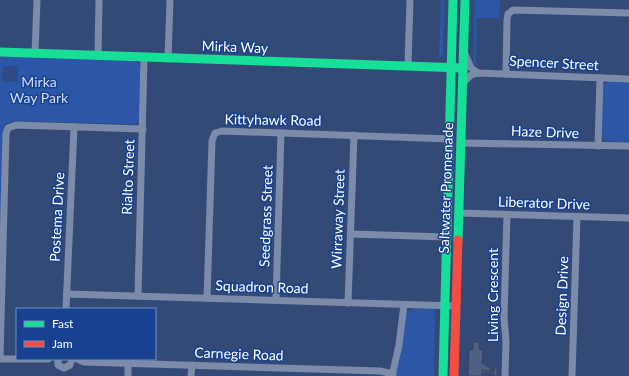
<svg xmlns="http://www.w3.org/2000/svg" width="629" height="376" font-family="Lato,sans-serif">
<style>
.green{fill:#2c57a8}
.water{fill:#2e4b85}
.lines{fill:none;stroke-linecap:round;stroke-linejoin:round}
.street{stroke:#7b8ba9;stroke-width:7}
.fast{stroke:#16e098;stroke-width:9}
.jam{stroke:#f24e42;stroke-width:9}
.wall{fill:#435372}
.building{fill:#4e6184;stroke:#37445c}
.labels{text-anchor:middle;stroke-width:3;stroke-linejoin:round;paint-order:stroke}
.street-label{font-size:14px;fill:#fff;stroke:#184191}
.park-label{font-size:14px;fill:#cedefb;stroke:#184191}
</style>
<rect width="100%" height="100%" fill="#334a76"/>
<g class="green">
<path d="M441,0h3l-1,56 -4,2z"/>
<path d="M475,0h25l-1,18h-22l-1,48 -3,-3z"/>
<path d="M0,56l136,5 5,6 -2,53 -4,4 -124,-3 -6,3 -1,4 -4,133z"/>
<path d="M609,81h20v61l-23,-1 -5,-4 2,-52z"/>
<path d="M413,309h22l-1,67h-38l10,-61 2,-4z"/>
</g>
<path class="water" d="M3,66h15v16h-16z"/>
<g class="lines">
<g class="street">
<path d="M35,54l2,-54"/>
<path d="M465,54l6,14 7,5"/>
<path d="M98,56l1,-56"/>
<path d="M168,59l2,-59"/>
<path d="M408,66l2,-66"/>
<path d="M506,74l1,-54 1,-6 5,-4 116,3"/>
<path d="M462,84l9,-9 7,-2 151,6"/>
<path d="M461,143l168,3"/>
<path d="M598,146l2,-68"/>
<path d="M459,213l170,5"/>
<path d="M351,234l96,3"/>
<path d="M67,294l389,12"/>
<path d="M138,296l6,-238"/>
<path d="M207,298l5,-157 3,-8 7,-2 228,8"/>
<path d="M276,300l5,-167"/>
<path d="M348,303l6,-168"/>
<path d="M66,309l8,-182"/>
<path d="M0,358l6,-224 2,-6 8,-3 127,4"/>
<path d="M0,359h48"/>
<path d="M58,359v6l6,3 6,-3 2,-6"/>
<path d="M77,359l7,3 296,9 13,3"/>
<path d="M128,376v-13"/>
<path d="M191,376l1,-11"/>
<path d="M392,376l7,-31 5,-40"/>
<path d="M505,376l1,-35 -2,-23 3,-103"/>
<path d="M572,376l5,-159"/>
</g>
<g class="fast">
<path d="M0,52l463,16"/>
<path d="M458,240l7,-240"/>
<path d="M443,376l10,-376"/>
</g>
<path class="jam" d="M454,376l4,-136"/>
</g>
<path class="wall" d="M480,350l2,13 12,8 -1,2 -11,-1z"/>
<g class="building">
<path d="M473,342h6l1,8h3l-1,13 12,8 -12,-1v6h-14l1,-27 4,1z"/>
<path d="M495,366l2,1v9h-4z"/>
</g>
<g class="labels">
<g class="street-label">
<text transform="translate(235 47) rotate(2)" y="5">Mirka Way</text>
<text transform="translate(554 63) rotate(3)" y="5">Spencer Street</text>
<text transform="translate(273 120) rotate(1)" y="5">Kittyhawk Road</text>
<text transform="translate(545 132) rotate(2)" y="5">Haze Drive</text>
<text transform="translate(128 177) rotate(-88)" y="5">Rialto Street</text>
<text transform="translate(446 188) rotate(-88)" y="5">Saltwater Promenade</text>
<text transform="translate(544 203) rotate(2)" y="5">Liberator Drive</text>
<text transform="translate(266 216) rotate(-88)" y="5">Seedgrass Street</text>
<text transform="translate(57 217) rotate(-87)" y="5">Postema Drive</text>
<text transform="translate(338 219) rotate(-88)" y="5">Wirraway Street</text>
<text transform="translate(262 287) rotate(2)" y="5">Squadron Road</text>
<text transform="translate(493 295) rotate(-90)" y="5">Living Crescent</text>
<text transform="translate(562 296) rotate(-88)" y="5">Design Drive</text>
<text transform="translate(239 354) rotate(2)" y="5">Carnegie Road</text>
</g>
<g class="park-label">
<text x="39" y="87">Mirka<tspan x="39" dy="16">Way Park</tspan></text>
</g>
</g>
<rect x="16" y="308" width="140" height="52" fill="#184191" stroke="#748dbd"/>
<rect x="24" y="321" width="20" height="6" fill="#16e098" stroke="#748dbd"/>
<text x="52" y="328" font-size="12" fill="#ffffff">Fast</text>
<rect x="24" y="341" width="20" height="6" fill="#f24e42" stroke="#748dbd"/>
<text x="52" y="348" font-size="12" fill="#ffffff">Jam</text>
</svg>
